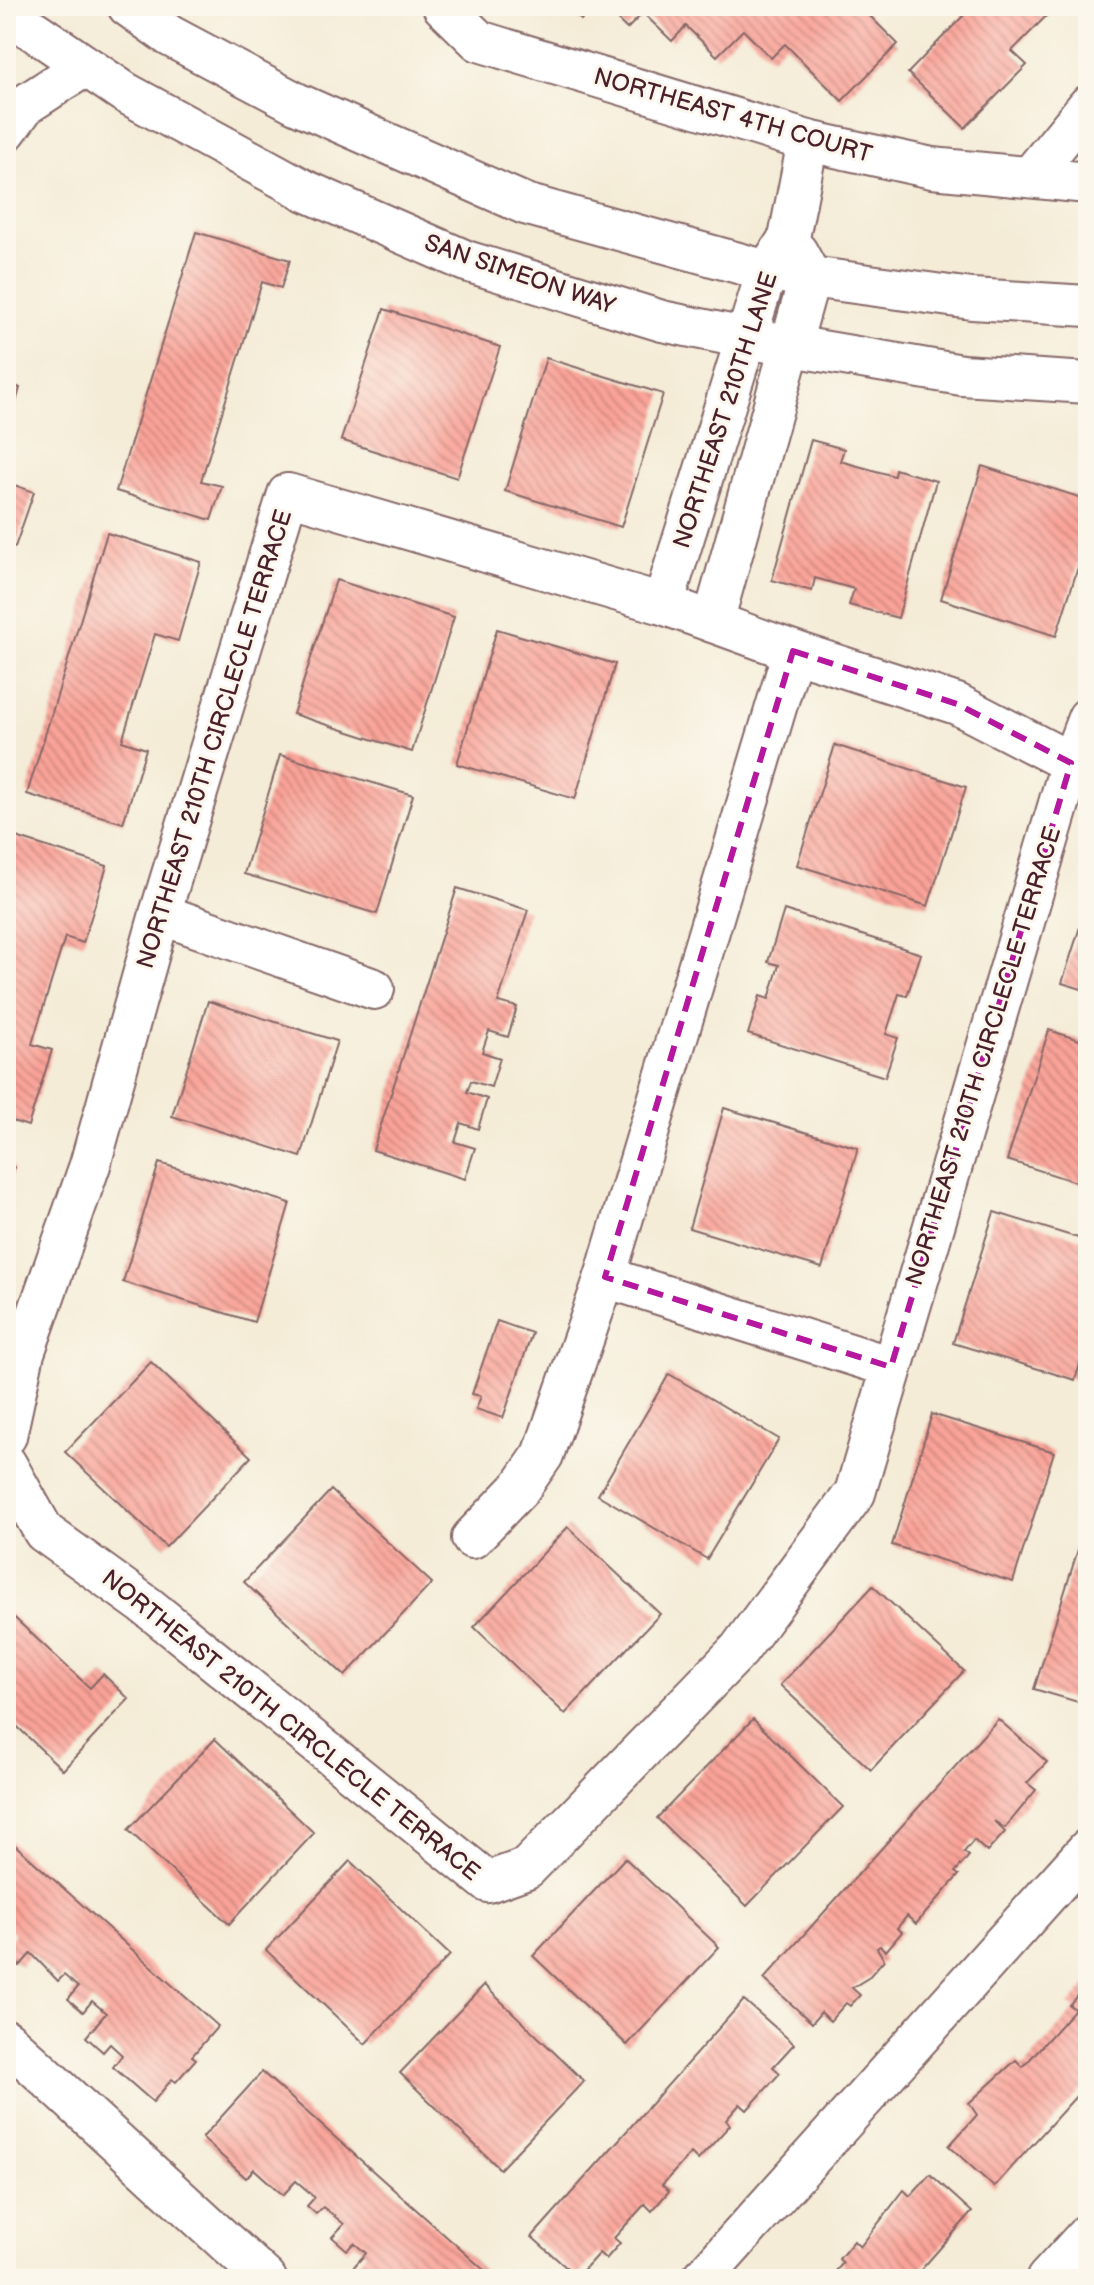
<svg xmlns="http://www.w3.org/2000/svg" width="1094" height="2285" font-family="'Balsamiq Sans',sans-serif">
<style>
.building{fill:url(#building-back-hatch)}
.lines{fill:none;stroke-linecap:round;stroke-linejoin:round}
.minor-casing{stroke:#866767;stroke-width:44}
.minor{stroke:#fff;stroke-width:40}
.marked{fill:none;stroke:#b5179e;stroke-width:6;stroke-dasharray:16 10;stroke-linejoin:round}
.labels{text-anchor:middle;stroke-width:6;stroke-linejoin:round;paint-order:stroke}
.street-label{font-size:24px;fill:#4a1f2b;stroke:#fbf7ec}
</style>
<defs>
<pattern id="building-back-hatch" width="6" height="6" patternUnits="userSpaceOnUse" patternTransform="scale(2)"><rect width="6" height="6" fill="#faa398"/><path d="M-1 5l2 2M0 0l6 6M5-1l2 2" fill="none" stroke="#cc847c"/></pattern>
</defs>
<rect width="100%" height="100%" fill="#fbf7ec"/>
<filter id="ink" filterUnits="userSpaceOnUse"><feTurbulence type="fractalNoise" baseFrequency=".0125" numOctaves="2"/><feDisplacementMap in="SourceGraphic" scale="16" xChannelSelector="R" yChannelSelector="G"/><feConvolveMatrix kernelMatrix="1 2 1 2 8 2 1 2 1" color-interpolation-filters="sRGB"/></filter>
<filter id="wash" filterUnits="userSpaceOnUse"><feTurbulence type="fractalNoise" baseFrequency=".006" numOctaves="4" result="noise"/><feDisplacementMap in="SourceGraphic" scale="32" xChannelSelector="R" yChannelSelector="G"/><feGaussianBlur stdDeviation="1.8" result="paint"/><feColorMatrix in="noise" values="0 0 0 0 0 0 0 0 0 0 0 0 0 0 0 0 0 1.4 0 .05"/><feComposite in="paint" operator="in"/></filter>
<g filter="url(#wash)">
<rect width="100%" height="100%" fill="#f4ecd7"/>
<g id="blocks">
<g class="building">
<path d="M567,6h27l-13,14z"/>
<path d="M603,6h257l38,38 -56,57 -57,-57 -14,14 -28,-28 -26,26 -31,-30 -14,15 -29,-28 -16,16z"/>
<path d="M952,6h104l-44,45 15,14 -62,63 -57,-55 55,-57z"/>
<path d="M196,232l94,28 -9,28 -19,-6 -61,199 21,5 -11,34 -95,-29z"/>
<path d="M384,309l116,38 -43,131 -116,-38z"/>
<path d="M546,358l117,36 -42,133 -116,-36z"/>
<path d="M6,383l14,5 -13,46 -1,-1z"/>
<path d="M811,440l33,9 -4,12 54,15 1,-7 41,12 -38,137 -49,-13 5,-16 -39,-11 -3,13 -40,-11z"/>
<path d="M982,466l106,34v36l-32,100 -115,-37z"/>
<path d="M6,482l28,10 -19,55 -9,-3z"/>
<path d="M107,533l94,29 -23,79 -23,-7 -33,107 24,8 -23,74 -96,-29z"/>
<path d="M336,580l118,37 -42,135 -119,-38z"/>
<path d="M497,629l118,35 -40,135 -118,-35z"/>
<path d="M835,745l131,42 -38,119 -131,-41z"/>
<path d="M280,755l133,40 -36,119 -133,-40z"/>
<path d="M16,837l91,29 -24,77 -18,-6 -33,107 20,6 -24,76 -22,-7v-249z"/>
<path d="M457,888l71,22 -30,92 19,5 -9,30 -19,-6 -7,21 18,6 -9,29 -20,-6 -4,11 20,7 -9,30 -17,-6 -6,19 20,6 -10,31 -92,-29z"/>
<path d="M1087,905h1v86l-26,-8z"/>
<path d="M784,910l137,44 -14,42 -8,-2 -13,40 12,4 -13,39 -137,-43 12,-38 9,3 10,-34 -11,-3z"/>
<path d="M208,1001l129,40 -36,116 -129,-41z"/>
<path d="M1049,1030l39,13v143l-81,-26z"/>
<path d="M724,1108l134,40 -36,120 -133,-40z"/>
<path d="M159,1163l131,40 -36,119 -131,-40z"/>
<path d="M6,1165l8,2 -7,25h-1z"/>
<path d="M994,1212l94,29v97l-13,42 -122,-37z"/>
<path d="M497,1321l35,12 -29,85 -27,-9 5,-13 -9,-2z"/>
<path d="M151,1362l100,95 -85,90 -101,-95z"/>
<path d="M669,1374l110,65 -72,120 -109,-64z"/>
<path d="M932,1414l122,38 -41,130 -121,-37z"/>
<path d="M331,1490l101,93 -87,93 -101,-94z"/>
<path d="M1087,1521h1v184l-54,-16z"/>
<path d="M568,1527l92,87 -95,100 -91,-87z"/>
<path d="M873,1586l91,85 -93,99 -91,-85z"/>
<path d="M6,1610l84,78 13,-14 26,25 -66,71 -57,-54z"/>
<path d="M753,1719l90,88 -96,99 -90,-88z"/>
<path d="M998,1719l49,43 -20,21 9,7 -31,38 -11,-7 11,11 -18,20 -13,-12 -10,12 5,4 -14,16 4,3 -43,49 -9,-8 -10,12 5,4 -16,19 -6,-5 -3,2 7,12 -16,18 -16,10 8,7 -10,11 -4,-3 -16,18 -9,-9 -9,11 -48,-44z"/>
<path d="M215,1739l99,94 -85,91 -101,-94z"/>
<path d="M6,1837l212,189 -26,30 4,3 -20,23 -4,-3 -19,23 -40,-35 9,-12 -12,-11 -7,8 -17,-15 20,-24 -14,-12 -9,11 -15,-13 10,-12 -14,-12 -6,6 -27,-28 -11,13 -14,-12v-10l9,-10 -9,-8z"/>
<path d="M625,1858l94,89 -92,98 -94,-89z"/>
<path d="M350,1861l100,94 -85,89 -99,-94z"/>
<path d="M1088,1983v100l-94,104 -45,-41 28,-31 -8,-12 47,-43 7,7 52,-58 -6,-4z"/>
<path d="M484,1985l100,96 -84,88 -100,-96z"/>
<path d="M744,2000l50,44 -21,23 7,6 -33,37 -7,-6 -14,16 4,5 -32,35 -7,-7 -29,32 7,6 -17,20 -7,-7 -31,34 6,5 -14,16 -7,-6 -22,24 -45,-40z"/>
<path d="M262,2072l232,207h-104l-8,-7 -7,7h-11l-12,-10 14,-16 -12,-10 -7,7 -15,-13 12,-13 -21,-17 -7,7 -9,-8 8,-9 -19,-16 -13,14 -29,-26 -8,9 -44,-40z"/>
<path d="M930,2174l42,38 -59,67h-84l14,-16 -4,-4 15,-18 6,6 44,-57 6,6z"/>
</g>
</g>
</g>
<g filter="url(#ink)">
<use href="#blocks" fill-opacity="0" stroke="#866767" stroke-width="2"/>
<g class="lines">
<defs>
<g id="minor">
<path d="M128,6l42,30 126,67 229,101 242,67 205,28 116,7"/>
<path d="M443,6l36,35 329,100 124,27 156,15"/>
<path d="M6,12l118,80 182,99 160,70 196,60 83,17 217,37 126,8"/>
<path d="M6,131l19,-26 60,-39"/>
<path d="M1030,177l58,-71"/>
<path d="M663,604l104,-333 22,-33 19,-97"/>
<path d="M713,622l97,-346 -13,-24"/>
<path d="M160,914l214,75"/>
<path d="M605,1277l286,90"/>
<path d="M6,1436l18,-83 66,-188 70,-251 128,-420 375,110 130,47 164,53 114,59"/>
<path d="M6,1464l38,68 104,75 340,275 39,-14 212,-218 116,-157 216,-730 17,-45"/>
<path d="M472,1538l48,-50 23,-33 62,-178 188,-626"/>
<path d="M6,2040l260,239"/>
<path d="M702,2279l386,-430"/>
<path d="M1047,2279l41,-45"/>
</g>
</defs>
<use href="#minor" class="minor-casing"/>
<use href="#minor" class="minor"/>
</g>
</g>
<path class="marked" d="M793,651l164,53 114,59 -180,604 -286,-90z"/>
<g class="labels">
<g class="street-label">
<text transform="translate(733 115) rotate(16)" y="8">NORTHEAST 4TH COURT</text>
<text transform="translate(520 274) rotate(19)" y="8">SAN SIMEON WAY</text>
<text transform="translate(725 410) rotate(-72)" y="8">NORTHEAST 210TH LANE</text>
<text transform="translate(214 739) rotate(-73)" y="8">NORTHEAST 210TH CIRCLECLE TERRACE</text>
<text transform="translate(983 1056) rotate(-73)" y="8">NORTHEAST 210TH CIRCLECLE TERRACE</text>
<text transform="translate(291 1725) rotate(39)" y="8">NORTHEAST 210TH CIRCLECLE TERRACE</text>
</g>
</g>
<rect width="1094" height="2285" fill="none" stroke="#fbf7ec" stroke-width="32"/>
</svg>
